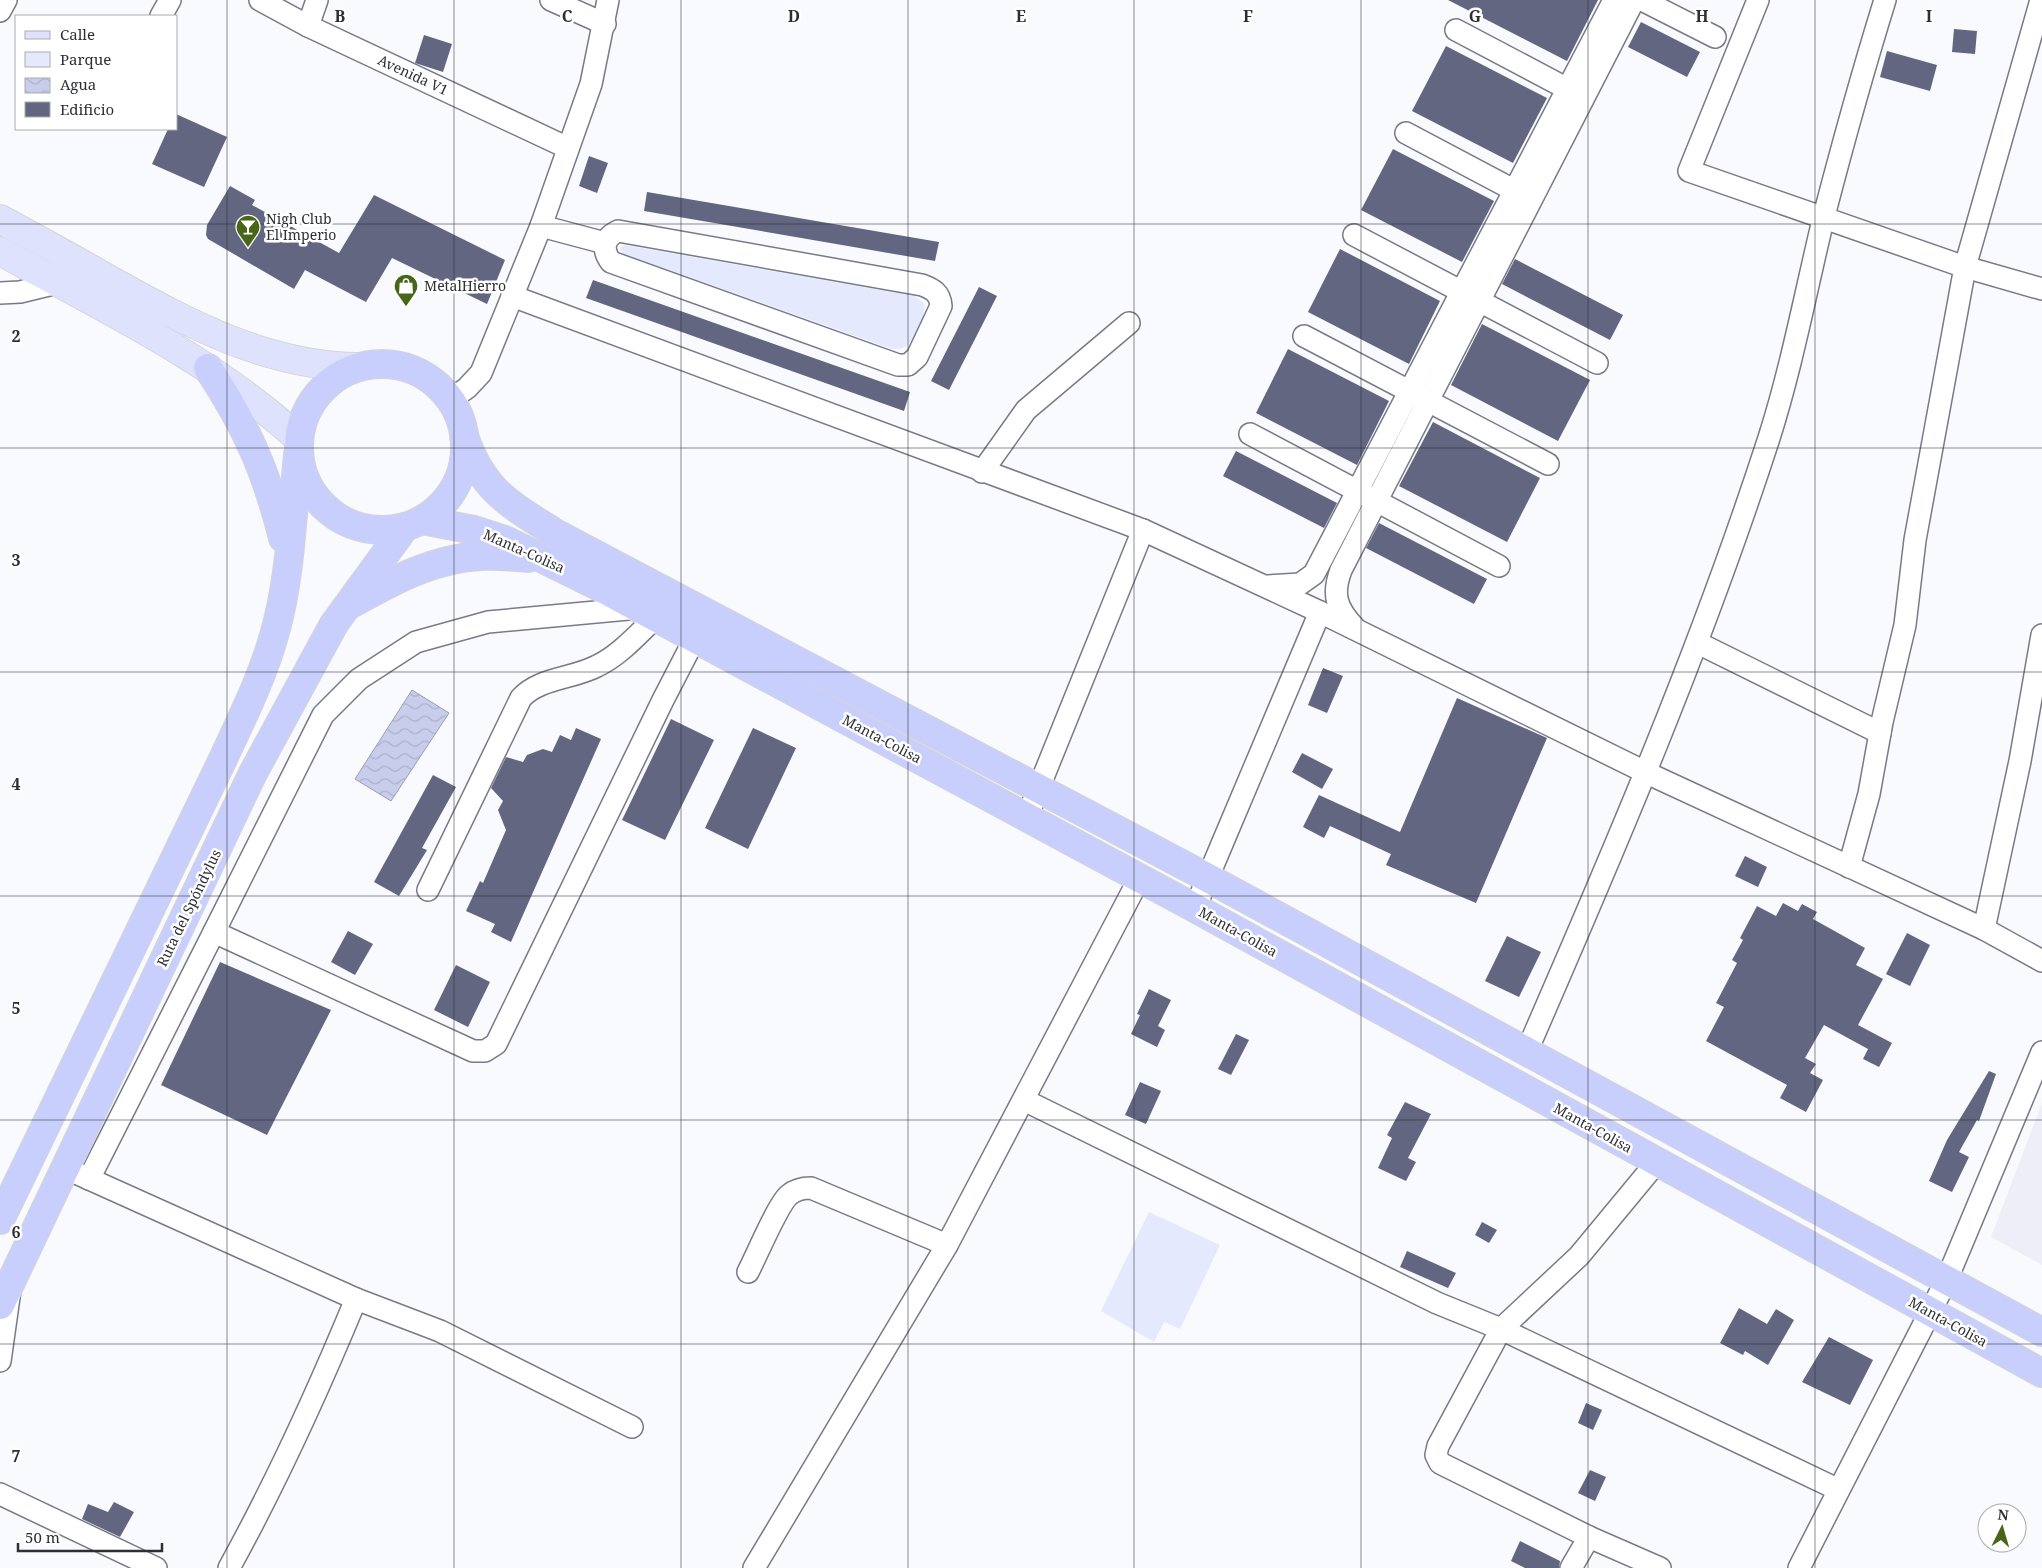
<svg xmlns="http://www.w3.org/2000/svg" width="2042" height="1568" font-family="'Noto Serif',serif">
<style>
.built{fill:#edeef8}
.green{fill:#e5e9fe}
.water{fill:url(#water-waves);stroke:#9a9eb5}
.building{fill:#626681}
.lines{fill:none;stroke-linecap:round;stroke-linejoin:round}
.minor-casing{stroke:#787a88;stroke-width:24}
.major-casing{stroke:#d5d5d6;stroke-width:30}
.highway-casing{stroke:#d5d5d6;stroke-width:30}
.minor{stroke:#fff;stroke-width:21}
.major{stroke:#dee2fd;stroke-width:28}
.highway{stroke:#c8cffc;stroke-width:28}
.grid{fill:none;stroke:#2d2f34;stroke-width:1;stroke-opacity:0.55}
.labels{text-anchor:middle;stroke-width:5;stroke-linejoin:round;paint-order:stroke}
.street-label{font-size:14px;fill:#2d2f34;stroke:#fff}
.poi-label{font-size:14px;fill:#2d2f34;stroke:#fff;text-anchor:start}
.grid-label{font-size:16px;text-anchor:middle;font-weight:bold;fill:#2d2f34;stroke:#fff;stroke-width:5;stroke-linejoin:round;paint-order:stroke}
</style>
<defs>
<pattern id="water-waves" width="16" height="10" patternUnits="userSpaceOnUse" patternTransform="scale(1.25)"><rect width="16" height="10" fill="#c8cdec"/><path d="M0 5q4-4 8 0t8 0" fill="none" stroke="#acb0cb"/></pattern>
</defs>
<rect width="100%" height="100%" fill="#f9fafd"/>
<path class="built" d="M2042,1103v162l-51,-28z"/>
<g class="green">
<path d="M624,245l290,51 10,7c3,9 -9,36 -16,42 -5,4 -11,4 -16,4l-270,-96 -2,-5z"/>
<path d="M1149,1212l71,33 -40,84 -16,-7 -10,20 -53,-31z"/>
</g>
<path class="water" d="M412,690l37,23 -58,88 -36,-22z"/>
<g class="building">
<path d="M1448,0h150l-31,61z"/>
<path d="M1641,22l59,30 -13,25 -59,-30z"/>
<path d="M1954,29l23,2 -2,23 -23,-2z"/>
<path d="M424,35l28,9 -9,28 -28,-9z"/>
<path d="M1446,46l101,52 -34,65 -101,-52z"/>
<path d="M1887,51l50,14 -7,26 -50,-14z"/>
<path d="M176,114l51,23 -23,50 -52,-23 16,-35h8z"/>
<path d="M1393,149l101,52 -32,61 -101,-52z"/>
<path d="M589,156l19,7 -11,30 -18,-7z"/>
<path d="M230,186l25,14 -3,5 87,48 35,-58 131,65 -18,44 -95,-46 -26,44 -61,-32 -11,19 -86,-50 -2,-4 1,-10z"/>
<path d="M647,192l292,50 -4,19 -291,-50z"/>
<path d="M1340,249l100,52 -31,63 -101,-52z"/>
<path d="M1515,259l108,56 -13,25 -108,-56z"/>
<path d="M593,280l317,112 -6,19 -318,-113z"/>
<path d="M979,287l18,9 -48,94 -18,-9z"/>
<path d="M1482,324l108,56 -32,61 -107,-56z"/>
<path d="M1288,349l101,52 -32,64 -101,-52z"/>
<path d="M1433,422l107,56 -33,64 -108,-56z"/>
<path d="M1236,451l101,52 -13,25 -101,-52z"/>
<path d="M1379,523l108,56 -13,25 -108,-56z"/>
<path d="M1323,668l20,8 -16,37 -19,-8z"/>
<path d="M1457,698l90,40 -71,165 -90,-38 5,-11 -61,-28 -6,12 -21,-11 16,-32 81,37z"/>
<path d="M671,719l43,21 -49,100 -43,-20z"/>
<path d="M576,728l25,11 -90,203 -20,-10 4,-8 -29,-13 14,-30 3,2 23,-53 -8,-20 5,-9 -12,-13 15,-31 17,5 4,-7 16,-6 9,3 8,-17 11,5z"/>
<path d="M753,728l43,20 -48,101 -43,-21z"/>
<path d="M1302,753l31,16 -11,20 -30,-17z"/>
<path d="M433,775l23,12 -34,61 5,2 -28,46 -25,-14z"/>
<path d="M1745,856l22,11 -9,20 -23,-11z"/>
<path d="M1783,903l15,8 4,-7 15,8 -4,7 52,29 -9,17 27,14 -25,46 34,18 -13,24 -16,-8 5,-10 -44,-24 -19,33 11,6 -6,9 13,7 -17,32 -26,-14 7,-13 -81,-44 18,-34 -8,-4 21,-40 -5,-3 11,-20 -3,-2 17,-32 19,10z"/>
<path d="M348,931l25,13 -18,31 -24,-13z"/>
<path d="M1907,933l23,12 -20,41 -24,-12z"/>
<path d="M1507,936l34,16 -22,45 -34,-16z"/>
<path d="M220,962l111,48 -64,125 -106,-50z"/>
<path d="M456,965l34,17 -22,45 -34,-17z"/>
<path d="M1149,989l22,11 -13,26 7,4 -8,17 -26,-13 9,-19 -3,-1z"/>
<path d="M1236,1034l13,6 -18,35 -13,-6z"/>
<path d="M1989,1071l7,3 -17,47 -2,-1 -18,32 10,5 -17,35 -23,-11 18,-41z"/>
<path d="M1140,1082l21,9 -15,33 -21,-9z"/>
<path d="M1405,1102l26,12 -23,44 8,4 -10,19 -28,-13 14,-30 -5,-3z"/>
<path d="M1482,1222l15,8 -8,13 -14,-8z"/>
<path d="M1407,1251l49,22 -8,15 -48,-21z"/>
<path d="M1739,1308l28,16 9,-15 18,11 -26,45 -23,-14 -2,4 -23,-12z"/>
<path d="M1829,1337l44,23 -23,45 -48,-23z"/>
<path d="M1586,1403l16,7 -9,20 -15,-7z"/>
<path d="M1590,1470l16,7 -11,24 -17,-8z"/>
<path d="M114,1502l20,10 -14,25 -38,-18 6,-15 20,8z"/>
<path d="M1520,1541l40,20 -1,7h-34l-14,-7z"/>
</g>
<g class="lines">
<defs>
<g id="minor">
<path d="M260,0l48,26 260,122"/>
<path d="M551,0l54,24"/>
<path d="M1642,0l73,37"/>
<path d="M1758,0l-69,171 276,96 77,22"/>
<path d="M0,11l6,-11"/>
<path d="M161,16l9,-16"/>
<path d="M308,26l9,-26"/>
<path d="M1456,30l123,65"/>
<path d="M1406,133l119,63"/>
<path d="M541,226l64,17"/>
<path d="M618,231l304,54c11,4 18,8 19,21l-24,51 -9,8h-10l-287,-103c-9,-12 -8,-24 7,-31z"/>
<path d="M1354,235l243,128"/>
<path d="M0,293l20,-1 37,-9"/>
<path d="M512,296l631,234 177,82 327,161 337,156 58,32"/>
<path d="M1304,336l244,128"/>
<path d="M450,400l17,-12 14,-15 60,-147 50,-142 17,-84"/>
<path d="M1250,434l249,132"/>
<path d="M982,472l44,-62 103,-87"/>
<path d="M1268,586l32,-2 14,-10 300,-574"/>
<path d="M1354,627c-18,-19 -22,-33 -13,-57l293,-570"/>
<path d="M1698,643l182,90"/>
<path d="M1027,817l116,-287"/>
<path d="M1849,867l20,-73 13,-72 23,-97 10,-85 50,-273 76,-267"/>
<path d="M428,890l93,-192c18,-20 51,-19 76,-32 23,-11 41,-32 59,-49"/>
<path d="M1195,908l125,-296"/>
<path d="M1984,929l36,-168 22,-126"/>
<path d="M214,932l109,-217 36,-36 57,-37 72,-20 151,-14"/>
<path d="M1526,1053c88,-202 175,-405 243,-615 23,-72 37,-148 55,-222 19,-73 39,-145 61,-216"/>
<path d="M1024,1100l413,203 64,26 336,160"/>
<path d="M1656,1163l-77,93 -78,73 -63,117 -2,9 4,8 149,74 71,31"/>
<path d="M76,1173l280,126 84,32 192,96"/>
<path d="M89,1179l125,-247 259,119h12l11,-7 167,-344 32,-62"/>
<path d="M748,1272c8,-15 30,-68 41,-77 7,-6 14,-7 22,-7l136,57"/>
<path d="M0,1361l10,-71"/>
<path d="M0,1494l156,74"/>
<path d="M229,1568c48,-87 89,-177 127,-269"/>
<path d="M754,1568l193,-323 192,-366"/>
<path d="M1571,1568l18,-31"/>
<path d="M1799,1568l148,-289 95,-227"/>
</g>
<g id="major">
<path d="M0,219c37,20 74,40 110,61 79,44 157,86 249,87"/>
<path d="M0,251c103,57 212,108 299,188"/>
</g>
<g id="highway">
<circle cx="382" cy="447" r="83"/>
<path d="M208,368c38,58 58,102 75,170"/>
<path d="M464,436c19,55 44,67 91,97l653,345 834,454"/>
<path d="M422,520l52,10 31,10 91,45 599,323 847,465"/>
<path d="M353,603c41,-23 81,-45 129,-47 15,-1 31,1 46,2"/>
<path d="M0,1220l223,-461c18,-39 38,-79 50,-120 18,-59 19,-124 25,-185"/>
<path d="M0,1305l253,-532 81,-149 71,-97"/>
</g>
</defs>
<use href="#minor" class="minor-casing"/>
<use href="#major" class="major-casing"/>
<use href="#highway" class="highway-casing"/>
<use href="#minor" class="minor"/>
<use href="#major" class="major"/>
<use href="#highway" class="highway"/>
</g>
<path class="grid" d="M227,0v1568M454,0v1568M681,0v1568M908,0v1568M1134,0v1568M1361,0v1568M1588,0v1568M1815,0v1568M0,224h2042M0,448h2042M0,672h2042M0,896h2042M0,1120h2042M0,1344h2042"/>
<defs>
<symbol id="bar-pin" viewBox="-11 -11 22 30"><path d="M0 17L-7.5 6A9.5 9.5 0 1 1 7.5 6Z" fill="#496517" stroke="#fff"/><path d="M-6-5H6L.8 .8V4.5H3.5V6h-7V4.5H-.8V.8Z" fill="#fff"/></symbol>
<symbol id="shop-pin" viewBox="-11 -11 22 30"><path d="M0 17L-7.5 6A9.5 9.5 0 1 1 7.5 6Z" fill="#496517" stroke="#fff"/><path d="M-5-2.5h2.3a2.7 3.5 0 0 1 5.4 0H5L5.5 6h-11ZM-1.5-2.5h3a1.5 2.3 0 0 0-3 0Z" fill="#fff"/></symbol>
</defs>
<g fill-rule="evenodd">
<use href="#bar-pin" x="234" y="213" width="28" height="38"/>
<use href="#shop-pin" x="392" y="272" width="28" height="38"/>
</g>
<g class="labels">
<g class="street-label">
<text transform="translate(413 75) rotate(25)" y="5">Avenida V1</text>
<text transform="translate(524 551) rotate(24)" y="5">Manta-Colisa</text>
<text transform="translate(882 739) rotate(28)" y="5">Manta-Colisa</text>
<text transform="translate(189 908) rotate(-64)" y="5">Ruta del Spóndylus</text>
<text transform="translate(1238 932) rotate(29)" y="5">Manta-Colisa</text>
<text transform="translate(1593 1128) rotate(29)" y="5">Manta-Colisa</text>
<text transform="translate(1948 1322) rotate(29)" y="5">Manta-Colisa</text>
</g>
<g class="poi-label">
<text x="266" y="224">Nigh Club<tspan x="266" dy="16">El Imperio</tspan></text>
<text x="424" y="291">MetalHierro</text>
</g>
</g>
<g class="grid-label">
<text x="340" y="22">B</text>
<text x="567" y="22">C</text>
<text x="794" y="22">D</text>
<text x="1021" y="22">E</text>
<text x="1248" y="22">F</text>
<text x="1475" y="22">G</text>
<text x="1702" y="22">H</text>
<text x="1929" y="22">I</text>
<text x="16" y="342">2</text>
<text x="16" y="566">3</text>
<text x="16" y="790">4</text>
<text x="16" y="1014">5</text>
<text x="16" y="1238">6</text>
<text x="16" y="1462">7</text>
</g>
<rect x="15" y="15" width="162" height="115" fill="#ffffff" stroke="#abacae"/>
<rect x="25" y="31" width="25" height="8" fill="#dee2fd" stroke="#abacae"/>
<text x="60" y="40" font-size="15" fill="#2d2f34">Calle</text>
<rect x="25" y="52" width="25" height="15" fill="#e5e9fe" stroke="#abacae"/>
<text x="60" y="65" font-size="15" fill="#2d2f34">Parque</text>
<rect x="25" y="78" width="25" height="15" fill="url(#water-waves)" stroke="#abacae"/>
<text x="60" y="90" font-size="15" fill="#2d2f34">Agua</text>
<rect x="25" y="102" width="25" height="15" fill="#626681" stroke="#abacae"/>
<text x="60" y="115" font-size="15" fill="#2d2f34">Edificio</text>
<g transform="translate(2002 1528) rotate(5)"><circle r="24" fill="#ffffff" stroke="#abacae"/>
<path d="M0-4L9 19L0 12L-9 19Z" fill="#496517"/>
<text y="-8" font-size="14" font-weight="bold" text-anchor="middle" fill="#2d2f34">N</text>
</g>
<path d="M18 1543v8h144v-8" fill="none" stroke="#2d2f34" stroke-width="2.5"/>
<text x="25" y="1543" font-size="15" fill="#2d2f34" stroke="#ffffff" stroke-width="4" paint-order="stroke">50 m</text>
</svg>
